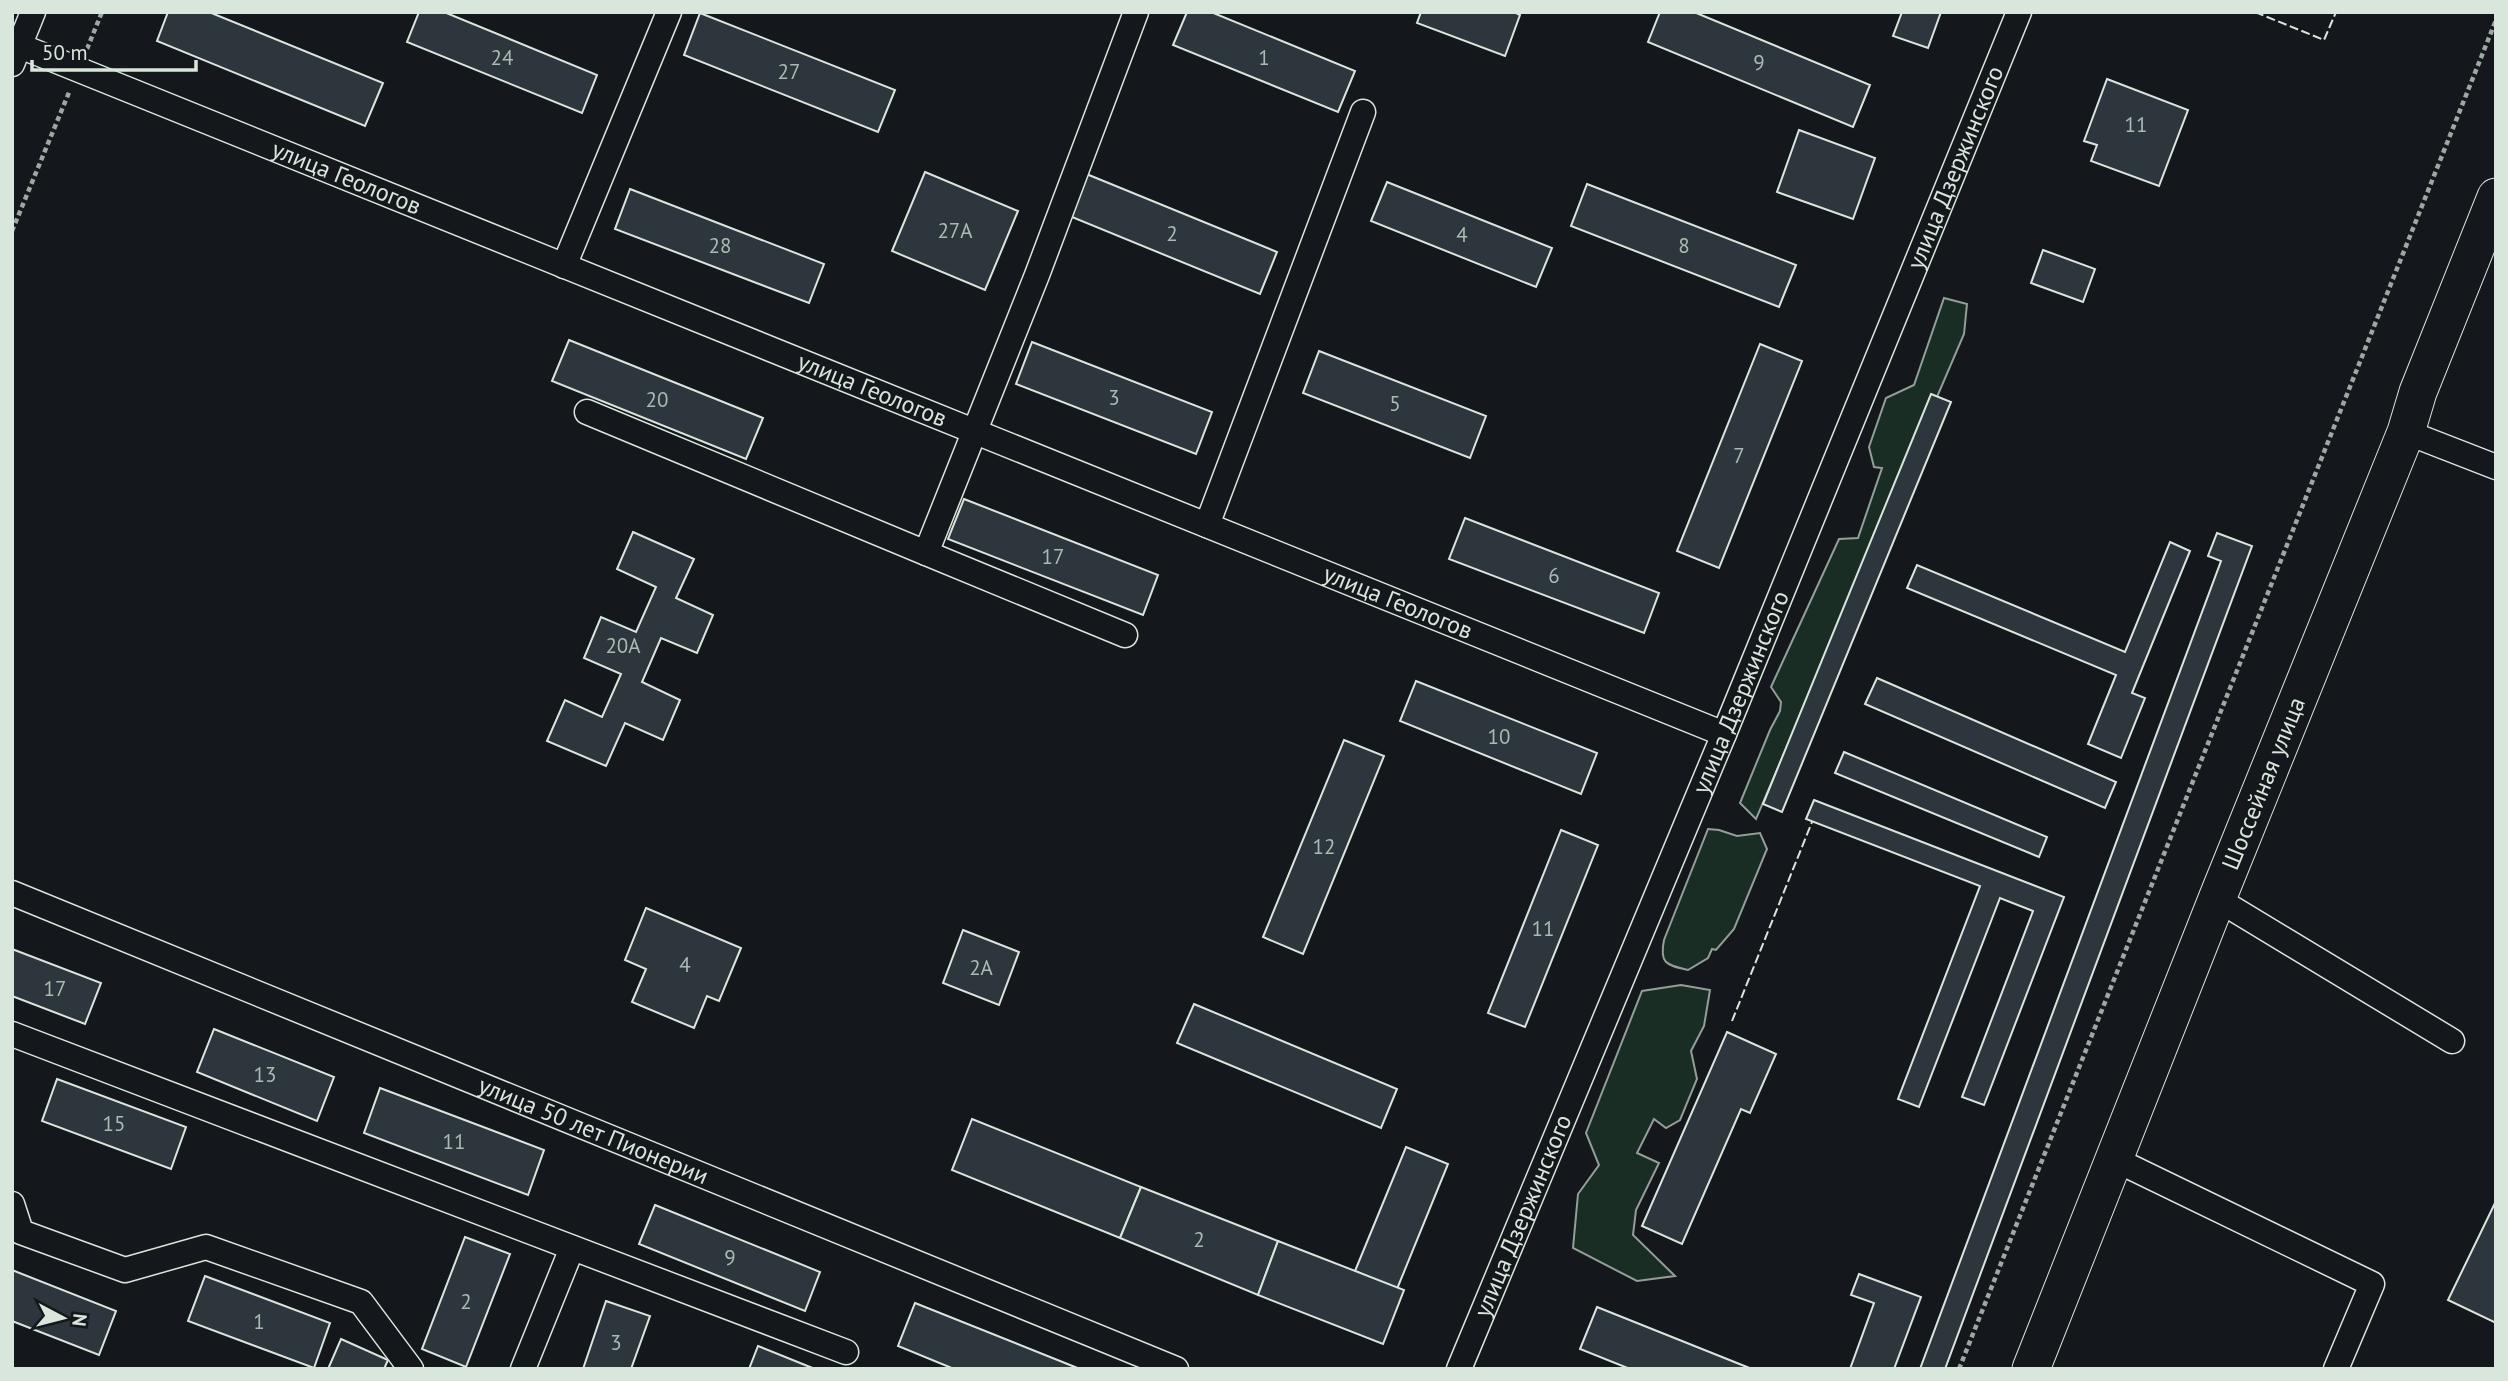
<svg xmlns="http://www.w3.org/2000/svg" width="2508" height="1381" font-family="'PT Sans',sans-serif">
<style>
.green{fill:#1a2d24;stroke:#939e99;stroke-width:2}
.building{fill:#2c363c;stroke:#d8e6dc;stroke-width:2}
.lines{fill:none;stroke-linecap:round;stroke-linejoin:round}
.minor-casing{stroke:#d8e6dc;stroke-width:27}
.highway-casing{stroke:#d8e6dc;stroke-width:39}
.path{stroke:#9da8a2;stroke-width:4.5;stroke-dasharray:5 3.5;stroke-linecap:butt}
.minor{stroke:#14181c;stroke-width:24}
.highway{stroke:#14181c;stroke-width:37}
.fence{stroke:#d8e6dc;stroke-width:2;stroke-dasharray:9 3.5;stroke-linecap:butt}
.labels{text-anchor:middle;stroke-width:5;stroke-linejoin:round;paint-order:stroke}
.number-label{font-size:21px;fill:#adbab4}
.street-label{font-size:24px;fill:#d8e6dc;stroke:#14181c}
</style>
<rect width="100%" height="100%" fill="#14181c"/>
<g class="green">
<path d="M1944,298l23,6 -3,30 -208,485 -16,-16 30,-73 10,-19 1,-9 -10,-15 68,-148 19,-1 24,-70 -8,-1 -5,-20 17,-49 28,-13z"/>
<path d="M1708,829l11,1 18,6 23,-3 7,16 -33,80 -18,21 -4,-1 -4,9 -20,12c-21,-5 -29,-6 -24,-30z"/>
<path d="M1681,985l29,5 -6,36 -13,25 6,28 -17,41 -14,8 -12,-9 -17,34 22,10 -23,47 -3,25 42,41 -38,5 -64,-33 5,-54 21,-29 -13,-32 56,-142z"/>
</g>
<g class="building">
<path d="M168,12h41l174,71 -18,43 -208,-85z"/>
<path d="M419,12h25l153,63 -15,38 -175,-71z"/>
<path d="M1187,12h24l144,59 -17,41 -165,-67z"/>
<path d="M1421,12h93l6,3 -15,41 -88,-33z"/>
<path d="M1660,12h34l176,73 -17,42 -205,-85z"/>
<path d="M1902,12h39l-13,36 -35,-12z"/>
<path d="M700,13l195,77 -17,42 -194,-77z"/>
<path d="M2107,79l81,31 -29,76 -68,-25 6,-16 -13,-4z"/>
<path d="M1799,130l76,28 -22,61 -76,-27z"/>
<path d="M925,172l93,39 -33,79 -93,-39z"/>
<path d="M1084,173l193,79 -17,42 -193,-79z"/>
<path d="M1387,182l165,66 -16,39 -165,-66z"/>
<path d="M1587,184l209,81 -17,42 -208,-81z"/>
<path d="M630,189l194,75 -15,39 -194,-74z"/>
<path d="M2043,250l52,19 -12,33 -52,-19z"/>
<path d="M569,340l194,78 -17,41 -194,-78z"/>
<path d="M1032,342l180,70 -16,42 -180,-70z"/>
<path d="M1760,344l42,17 -83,207 -42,-17z"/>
<path d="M1319,351l167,65 -16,42 -167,-65z"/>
<path d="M1931,394l20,8 -169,410 -19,-8z"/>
<path d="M964,499l194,76 -15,40 -195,-76z"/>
<path d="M1465,518l194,75 -15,40 -195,-74z"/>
<path d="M633,532l61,27 -18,39 37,17 -16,38 -36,-15 -19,44 38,18 -17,40 -38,-17 -19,43 -59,-25 18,-41 37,17 19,-43 -37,-16 17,-41 35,15 20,-45 -39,-18z"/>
<path d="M2217,533l35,13 -307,823h-25l301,-808 -13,-5z"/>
<path d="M2170,542l20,9 -58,142 13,5 -24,60 -33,-14 28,-69 -209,-87 10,-23 208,87z"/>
<path d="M1877,678l239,104 -11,26 -240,-104z"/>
<path d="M1416,681l181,72 -16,41 -181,-73z"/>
<path d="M1344,740l40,16 -81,198 -40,-17z"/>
<path d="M1844,752l203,85 -8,20 -204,-84z"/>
<path d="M1814,800l250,97 -80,208 -22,-8 71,-186 -33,-13 -81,209 -21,-8 82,-213 -174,-67z"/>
<path d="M1561,830l37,15 -73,182 -37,-14z"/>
<path d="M646,908l95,40 -22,53 -12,-5 -13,32 -62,-26 14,-33 -21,-9z"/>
<path d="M963,930l56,22 -20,53 -56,-22z"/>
<path d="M12,949l89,34 -16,41 -73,-28z"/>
<path d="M1194,1004l203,85 -16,39 -204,-85z"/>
<path d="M214,1029l120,48 -17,44 -120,-49z"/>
<path d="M1727,1032l49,22 -26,59 -9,-4 -59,135 -40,-18z"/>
<path d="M57,1079l129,48 -15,42 -129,-48z"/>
<path d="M380,1088l164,62 -16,45 -164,-62z"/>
<path d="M972,1119l169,68 -21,51 -168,-68z"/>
<path d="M1406,1147l42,17 -51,125 -42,-18z"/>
<path d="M1141,1187l137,54 -20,54 -138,-57z"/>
<path d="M2496,1201v122l-48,-23z"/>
<path d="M655,1205l165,67 -15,39 -166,-67z"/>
<path d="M465,1237l45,17 -44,113 -44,-18z"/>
<path d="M1278,1241l126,49 -21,54 -125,-49z"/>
<path d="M12,1270l104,41 -17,44 -87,-34z"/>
<path d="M1859,1274l62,23 -27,72h-44l24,-66 -23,-8z"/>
<path d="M205,1276l125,47 -16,45 -126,-47z"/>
<path d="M606,1301l44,15 -19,53h-48z"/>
<path d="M915,1303l165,66h-126l-56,-23z"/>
<path d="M1597,1307l155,62h-122l-50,-20z"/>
<path d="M341,1339l47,21 -4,9h-56z"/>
<path d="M758,1346l57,23h-66z"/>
</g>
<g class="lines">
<defs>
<g id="minor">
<path id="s1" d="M20,46l1704,688"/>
<path d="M12,64l21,-52"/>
<path d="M564,266l105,-254"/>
<path d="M587,412l339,141 111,-278 99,-263"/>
<path d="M2406,432l90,35"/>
<path d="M1207,525l156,-413"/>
<path d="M926,553l199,82"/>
<path id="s2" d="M12,893l1164,476"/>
<path d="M2217,899l235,142"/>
<path d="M12,1034l834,318"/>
<path d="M2114,1159l258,125 -36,85"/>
<path d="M12,1204l9,28 104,38 81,-23 155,55 50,67"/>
<path d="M523,1369l49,-121"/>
<path id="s3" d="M1459,1369l265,-635 295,-722"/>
</g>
<g id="highway">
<path id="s4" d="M2031,1369l186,-470 189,-467 12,-40 78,-195"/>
</g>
</defs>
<use href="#minor" class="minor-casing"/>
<use href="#highway" class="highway-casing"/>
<g class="path">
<path d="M87,49l15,-37"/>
<path d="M12,231l58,-141"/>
<path d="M1959,1369l537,-1349"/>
</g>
<use href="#minor" class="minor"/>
<use href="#highway" class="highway"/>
<g class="fence">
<path d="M2255,12l69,28 12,-28"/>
<path d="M1732,1021l80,-199"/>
</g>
</g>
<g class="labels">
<g class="number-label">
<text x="502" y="65">24</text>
<text x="1264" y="65">1</text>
<text x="1759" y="70">9</text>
<text x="789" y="79">27</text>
<text x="2136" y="132">11</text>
<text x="955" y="238">27А</text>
<text x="1172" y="241">2</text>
<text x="1462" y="242">4</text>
<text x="720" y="253">28</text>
<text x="1684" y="253">8</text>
<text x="1114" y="405">3</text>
<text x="657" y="407">20</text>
<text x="1395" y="411">5</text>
<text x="1739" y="463">7</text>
<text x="1053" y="564">17</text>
<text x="1554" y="583">6</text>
<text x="623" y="653">20А</text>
<text x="1499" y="744">10</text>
<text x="1324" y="854">12</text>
<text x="1543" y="936">11</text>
<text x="685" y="972">4</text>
<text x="981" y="975">2А</text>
<text x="55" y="996">17</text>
<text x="265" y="1082">13</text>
<text x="114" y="1131">15</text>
<text x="454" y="1149">11</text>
<text x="1199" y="1247">2</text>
<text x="730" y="1265">9</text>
<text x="466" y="1309">2</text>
<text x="259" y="1329">1</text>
<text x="616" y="1350">3</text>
</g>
<g class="street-label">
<text dy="8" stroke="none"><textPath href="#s3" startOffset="1300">улица Дзержинского</textPath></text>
<text dy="8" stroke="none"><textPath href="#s1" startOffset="352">улица Геологов</textPath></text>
<text dy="8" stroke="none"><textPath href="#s1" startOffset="919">улица Геологов</textPath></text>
<text dy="8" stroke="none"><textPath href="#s1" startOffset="1486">улица Геологов</textPath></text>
<text dy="8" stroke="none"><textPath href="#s3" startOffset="733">улица Дзержинского</textPath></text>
<text dy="8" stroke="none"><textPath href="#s4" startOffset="630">Шоссейная улица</textPath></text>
<text dy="8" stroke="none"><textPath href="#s2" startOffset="628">улица 50 лет Пионерии</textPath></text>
<text dy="8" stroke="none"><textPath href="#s3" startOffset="166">улица Дзержинского</textPath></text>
</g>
</g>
<rect width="2508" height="1381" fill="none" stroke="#d8e6dc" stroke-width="28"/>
<g transform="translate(63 1318) rotate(97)" stroke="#14181c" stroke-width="5" paint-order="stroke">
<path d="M0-5L12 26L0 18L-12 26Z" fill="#d8e6dc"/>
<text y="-10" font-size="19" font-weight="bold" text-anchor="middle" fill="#d8e6dc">N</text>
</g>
<path d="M32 60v10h164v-10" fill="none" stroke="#d8e6dc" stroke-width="3.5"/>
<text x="42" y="60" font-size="21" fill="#d8e6dc" stroke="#14181c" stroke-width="5" paint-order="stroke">50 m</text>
</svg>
